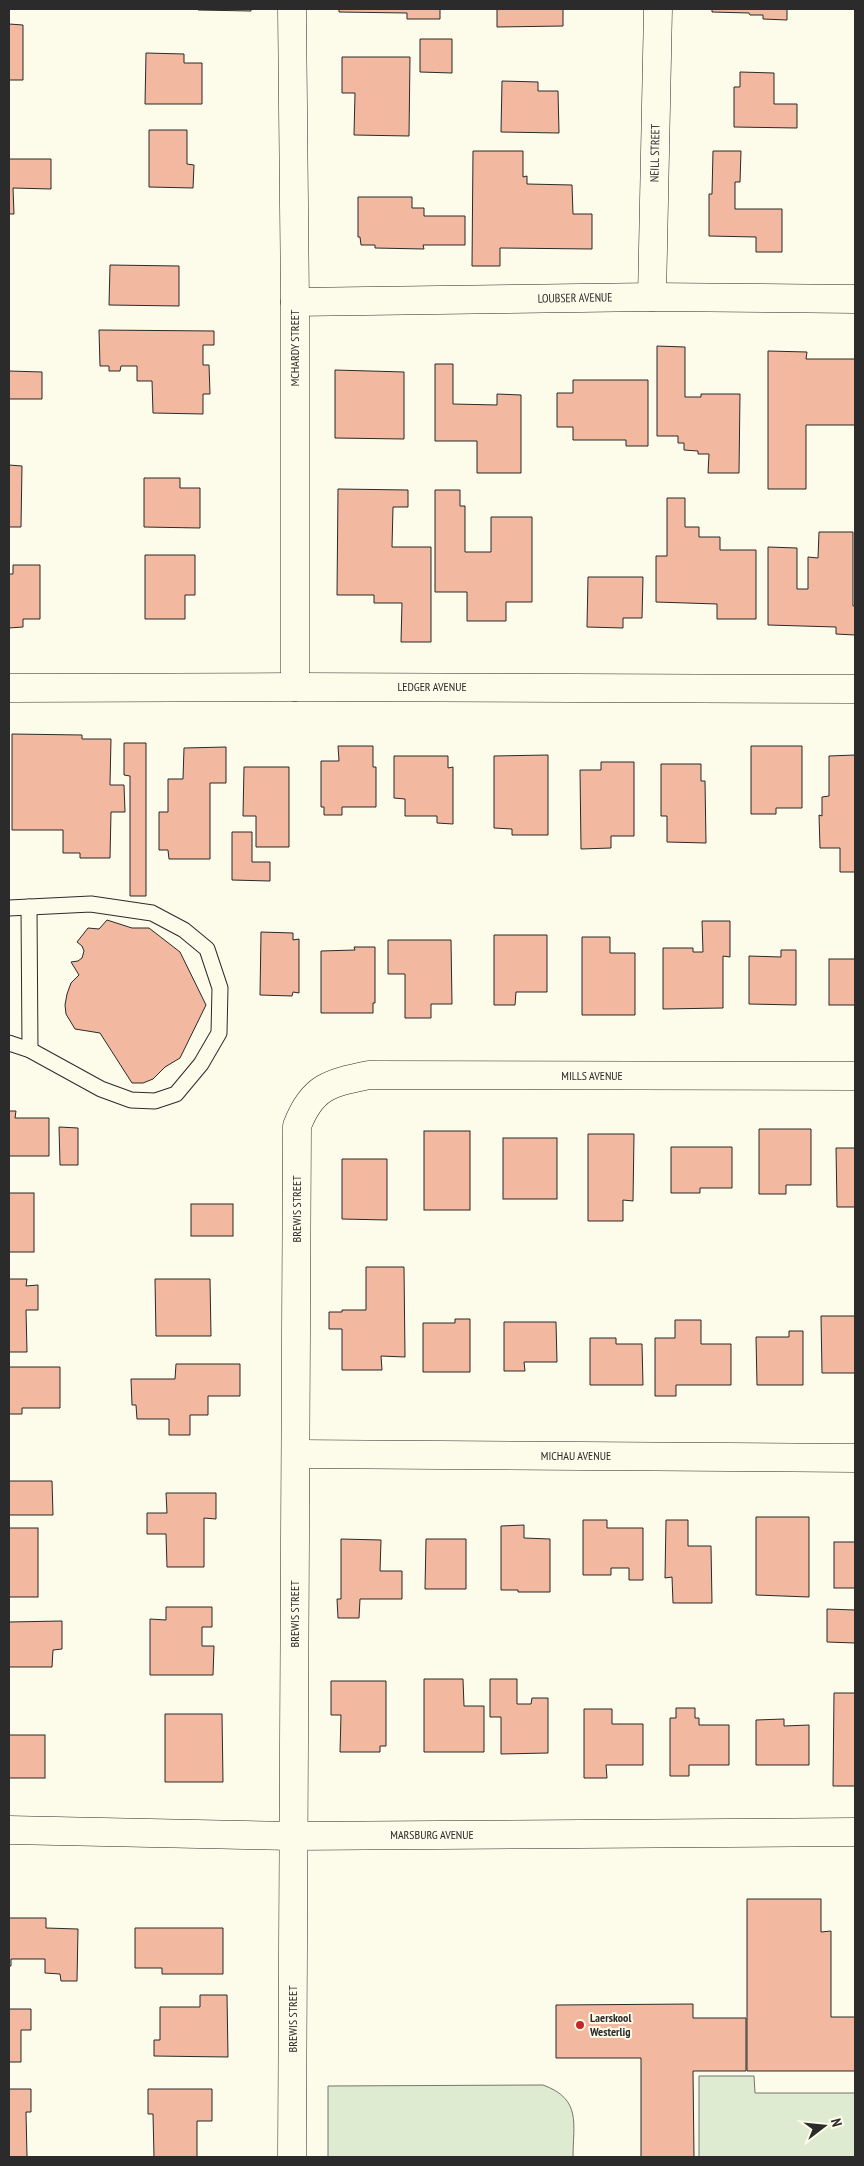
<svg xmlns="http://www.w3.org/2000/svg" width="864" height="2166" font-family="'PT Sans Narrow',sans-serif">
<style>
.green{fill:#deebd1;stroke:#74746e}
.building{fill:#f2b8a0;stroke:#2b2b2b}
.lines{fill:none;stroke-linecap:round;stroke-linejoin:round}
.lane-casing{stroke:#2b2b2b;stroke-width:17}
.street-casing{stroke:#2b2b2b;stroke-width:29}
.lane{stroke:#fdfbea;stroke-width:15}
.street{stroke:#fdfbea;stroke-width:28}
.poi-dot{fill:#c62828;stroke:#fdfbea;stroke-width:2}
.labels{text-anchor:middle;stroke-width:4;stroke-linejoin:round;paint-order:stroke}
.street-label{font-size:12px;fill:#2b2b2b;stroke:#fdfbea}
.poi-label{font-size:12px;font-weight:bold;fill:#2b2b2b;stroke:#fdfbea;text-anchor:start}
</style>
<rect width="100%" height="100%" fill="#fdfbea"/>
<g class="green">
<path d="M699,2076h55l1,17h100v64h-156z"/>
<path d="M543,2085c39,14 30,39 30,72h-245v-71z"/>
</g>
<g class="building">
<path d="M198,9h53v2l-53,-1z"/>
<path d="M339,9h101v10h-33v-6l-68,-1z"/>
<path d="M497,9h66v17l-66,1z"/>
<path d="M712,9h75v11l-24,-1v-4h-13l-1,-2 -37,-1z"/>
<path d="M9,24l14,1v55h-14z"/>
<path d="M420,39h32v34l-32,-1z"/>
<path d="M146,53l38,1v9h18v41h-57z"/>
<path d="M342,57h68l-1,79 -55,-1 1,-42h-13z"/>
<path d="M740,72l34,1v31h23v24l-63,-1v-40h6z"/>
<path d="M502,81l36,1v9h20l1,42 -58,-1z"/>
<path d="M149,130h38v34l7,1 -1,23 -44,-1z"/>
<path d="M473,151h50v26l4,-1v8l45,1 1,29h19v35l-92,-1v18h-28z"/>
<path d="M713,151h28l-1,31h-5v27h47v43h-26v-15l-47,-1v-42h3z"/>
<path d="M9,159h42v30l-38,-1 1,26h-5z"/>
<path d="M358,197h54v11h12v8h41v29h-42l1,4 -49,-1v-3h-14l-1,-8h-2z"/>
<path d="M110,265l69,1v40l-70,-1z"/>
<path d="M99,330l115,1v14h-11v20h6l1,29h-7v20l-50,-1 -1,-32h-15v-15h-16l-1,5h-11v-5h-9z"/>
<path d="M657,346l28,1v50h16v-3h39l-1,79h-31l1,-19h-11v-3l-14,-1v-7h-6v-7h-21z"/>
<path d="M768,351l39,1 -1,7h49v66h-49v64h-38z"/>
<path d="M435,364h18v40l44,1v-11l24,1v78h-44v-32h-42z"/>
<path d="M335,370l69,2v67l-69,-1z"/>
<path d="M9,371l33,1v27h-33z"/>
<path d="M573,380h75v66h-22v-6h-53v-13h-16v-34h16z"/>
<path d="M9,465l13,1 -1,61h-12z"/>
<path d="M144,478h36v10h20v40l-56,-1z"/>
<path d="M338,489l70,1v17h-15l-1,40h39v95h-30l1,-39h-28v-8h-37z"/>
<path d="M435,490h25v16h5v46h26v-35h41v85h-26v19h-39v-29h-32z"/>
<path d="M667,498h18v29h14v10h21v13h36v69h-39v-15l-61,-2v-46h11z"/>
<path d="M819,532h34v74h2v29l-19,-1v-7l-68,-2v-78l29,1v41h11v-32l10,1z"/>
<path d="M145,555h50v40h-10v24h-40z"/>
<path d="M13,565h27v54h-17v8l-14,1v-54h4z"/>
<path d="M588,577h55l-1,41h-19v10l-36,-1z"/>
<path d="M12,734l70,1v4h29l-1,46h14l1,27h-14l-1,46h-30v-5h-17v-23h-51z"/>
<path d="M124,743h22v153h-16v-120l-6,-1z"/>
<path d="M338,746h35v21h3v40h-34v8h-18v-8h-3v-46h18z"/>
<path d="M751,746h51v62h-26v6h-25z"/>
<path d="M226,747v36h-16v76h-41l-1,-9h-9v-38h9v-33h15l1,-31z"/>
<path d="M548,755v80h-36v-6l-18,-1v-72z"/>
<path d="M855,755v117h-15v-24h-20l-1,-33 3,1v-19l7,-1v-40z"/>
<path d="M394,756h54v12l5,-1v57l-16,-1v-7h-32v-17l-11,-1z"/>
<path d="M601,762h33v74h-23v12l-30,1 -1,-79h21z"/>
<path d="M661,764h40v17h4l1,62 -39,-1v-26h-6z"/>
<path d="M244,767h45v80h-33v-31h-13z"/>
<path d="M232,832h20v30h18v19l-38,-1z"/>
<path d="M107,920l25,8h17l31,24 26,53 -26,53 -15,9 -12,12 -10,4h-11l-32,-50 -25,-4 -9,-15 -1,-9 2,-11 4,-11 8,-8 -8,-13 7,-1 4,-3 2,-7 -2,-5 -5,-4 11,-14 11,1z"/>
<path d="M702,921h28v36l-7,-1v52l-60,1v-61h30v4h10z"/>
<path d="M261,932l32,1v7l6,-1v54l-6,-1 -1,4 -32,-1z"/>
<path d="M494,935h53v57h-31l-1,13h-21z"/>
<path d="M582,937h28v16h25v62h-53z"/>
<path d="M388,940h63l1,64h-21v14h-26v-44h-17z"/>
<path d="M354,947h21v56h-2v10h-52v-62l34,-1z"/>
<path d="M781,950h15v55l-47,-1v-48l32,1z"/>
<rect x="829" y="959" width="26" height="46"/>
<path d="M9,1111h7l-1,7h34v38h-40z"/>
<path d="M59,1127l19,1v37h-18z"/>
<path d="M759,1129h52v56h-25v9h-27z"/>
<rect x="424" y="1131" width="46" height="79"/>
<path d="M588,1134h46l-1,67 -10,-1v21h-35z"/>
<rect x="503" y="1138" width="54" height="61"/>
<path d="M671,1147h61v41h-32v5h-29z"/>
<path d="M836,1148h19v59h-18z"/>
<path d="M342,1159h45v61l-45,-1z"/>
<rect x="9" y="1193" width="25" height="59"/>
<rect x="191" y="1204" width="42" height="32"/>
<path d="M366,1267h38l1,90 -24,-1 1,14h-40v-41h-13v-17h13v-2h24z"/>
<path d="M9,1279h18l-1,7 12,-1v25h-12l1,42h-18z"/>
<path d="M155,1279h55l1,57h-55z"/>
<path d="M821,1316h34v57h-33z"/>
<path d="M455,1319h15v53h-47v-49h32z"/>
<path d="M675,1320h26v24h30v41h-55v11h-21v-58h20z"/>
<path d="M504,1322h52l1,40h-33l1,9h-21z"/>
<path d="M789,1331h14v54h-46l-1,-48h33z"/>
<path d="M590,1338h26v6h26l1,41h-53z"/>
<path d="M176,1364h64v32h-32v19h-18v20h-21v-16h-32l-1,-14h-4l-1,-26h44z"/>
<path d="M9,1367h51v41h-38v6h-13z"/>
<path d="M9,1453v28h43l1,34h-44z"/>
<path d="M166,1493h50v26l-12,-1v49h-37l-1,-33h-19v-21h20z"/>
<path d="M756,1517h53v80l-53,-2z"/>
<path d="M583,1520h24v8h36v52h-14v-12h-18v7h-28z"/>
<path d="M666,1520h22v26h23l1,57h-39l-1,-26 -7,1z"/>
<path d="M524,1525v13l26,1v53h-32v-2h-17v-64z"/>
<rect x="9" y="1528" width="29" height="69"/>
<path d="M341,1539l40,1 -1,31h22v28h-42l-1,19h-21l-1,-19h4z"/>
<path d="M426,1539h40v50h-41z"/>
<rect x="834" y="1542" width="21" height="46"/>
<path d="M166,1607h46v20h-10v19h12l-1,29h-63v-56l16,1z"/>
<path d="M827,1609l28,1v33l-28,-1z"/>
<path d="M62,1621v28l-9,1 -1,17h-43v-45z"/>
<path d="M424,1679h39l1,27h20v46h-60z"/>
<path d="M490,1679h27v25h14l1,-6h16v55l-47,1v-37h-11z"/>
<path d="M331,1681h55v65h-6v6h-40l1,-37h-10z"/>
<path d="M834,1693h21v93h-22z"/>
<path d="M676,1708h19v10h4v7h30v40h-40v11h-19v-58h6z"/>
<path d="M584,1709h28v15h31v41h-37l1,13h-23z"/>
<path d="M165,1714h57l1,68h-58z"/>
<path d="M784,1719v7l25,-1v40h-53v-45z"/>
<rect x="9" y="1735" width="36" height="43"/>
<path d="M747,1899h74v33l10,-1v86h24v54h-108z"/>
<path d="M9,1918h37v10l32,1 -1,52h-16l-1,-7 -15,-1v-14h-34v7h-2z"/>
<path d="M135,1928h88v46h-61v-6h-27z"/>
<path d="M200,1995h27l1,62 -74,-1v-16h6v-33h40z"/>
<path d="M693,2004v14h53v53h-53l1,86h-53v-99h-85v-53z"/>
<path d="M9,2009h22v21h-10v32h-12z"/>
<path d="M9,2089h22v23h-5l1,45h-18z"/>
<path d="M148,2089h64v32h-15v36h-43l-1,-43h-5z"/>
</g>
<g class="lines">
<defs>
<g id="lane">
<path d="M29,907l1,143"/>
<path d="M9,908l82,-4 61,9 32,17 23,19 13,39 -1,45 -18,31 -25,30 -21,7 -24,-1 -30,-11 -71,-39 -21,-7"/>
</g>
<g id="street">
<path d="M292,9l3,293v385"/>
<path d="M652,297l6,-288"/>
<path d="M295,302l357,-5 203,2"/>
<path d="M9,688l286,-1 560,2"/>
<path d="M296,1454l559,4"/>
<path d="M9,1830l285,6 561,-4"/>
<path d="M292,2157l5,-1031c15,-39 32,-43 72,-51l486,1"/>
</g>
</defs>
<use href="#lane" class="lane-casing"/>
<use href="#street" class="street-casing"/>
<use href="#lane" class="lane"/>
<use href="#street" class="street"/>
</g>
<circle class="poi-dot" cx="580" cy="2025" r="5"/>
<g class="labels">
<g class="street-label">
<text transform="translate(655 153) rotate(-89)" y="4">NEILL STREET</text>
<text transform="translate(575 298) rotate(-1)" y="4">LOUBSER AVENUE</text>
<text transform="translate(295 348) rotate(-90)" y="4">MCHARDY STREET</text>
<text x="432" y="691">LEDGER AVENUE</text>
<text x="592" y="1080">MILLS AVENUE</text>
<text transform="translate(297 1209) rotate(-90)" y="4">BREWIS STREET</text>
<text x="576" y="1460">MICHAU AVENUE</text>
<text transform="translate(295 1614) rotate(-90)" y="4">BREWIS STREET</text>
<text x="432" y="1839">MARSBURG AVENUE</text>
<text transform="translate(293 2019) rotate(-90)" y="4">BREWIS STREET</text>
</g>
<g class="poi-label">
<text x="590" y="2022">Laerskool<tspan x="590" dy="14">Westerlig</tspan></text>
</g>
</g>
<rect width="864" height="2166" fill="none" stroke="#2b2b2b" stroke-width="20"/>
<g transform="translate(824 2126) rotate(74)" stroke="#fdfbea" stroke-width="4" paint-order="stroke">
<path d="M0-4L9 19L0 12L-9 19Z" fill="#2b2b2b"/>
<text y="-8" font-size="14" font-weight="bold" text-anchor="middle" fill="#2b2b2b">N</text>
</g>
</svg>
